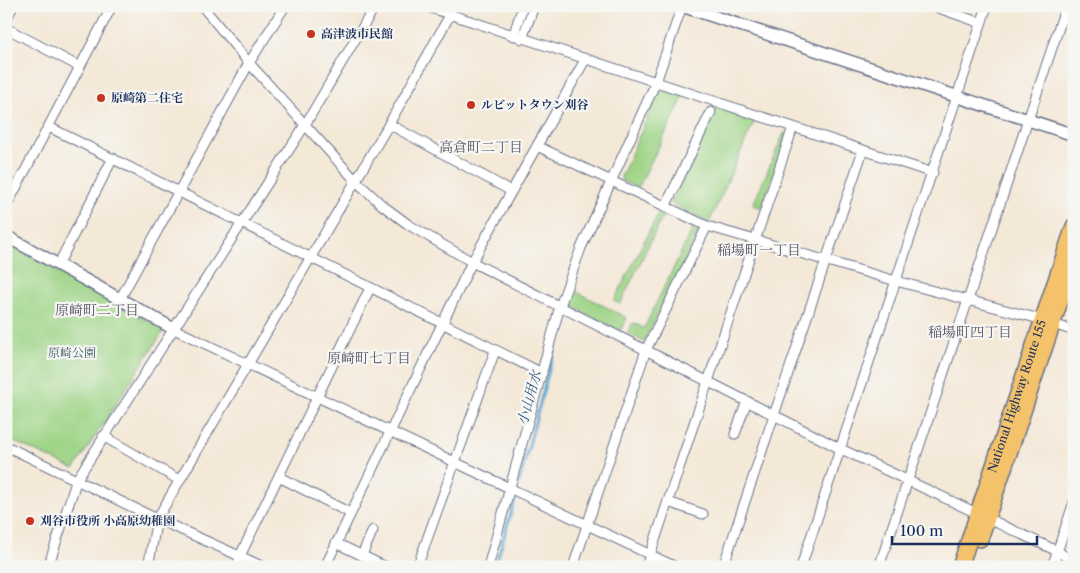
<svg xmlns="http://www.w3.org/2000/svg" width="1080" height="573" font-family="'Libre Caslon Text','Noto Serif JP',serif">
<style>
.green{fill:#9ed486;stroke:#5c8272}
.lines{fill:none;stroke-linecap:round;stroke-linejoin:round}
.stream{stroke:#5daad6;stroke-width:3}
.minor-casing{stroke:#677088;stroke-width:11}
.tertiary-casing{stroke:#677088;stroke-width:14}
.trunk-casing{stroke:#677088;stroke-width:18}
.minor{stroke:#fff;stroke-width:9}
.tertiary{stroke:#fff;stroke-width:11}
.trunk{stroke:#f3c26a;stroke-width:15}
.poi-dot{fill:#c8321e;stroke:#f6f6f2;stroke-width:2}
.labels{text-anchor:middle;stroke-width:4.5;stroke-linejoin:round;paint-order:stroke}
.poi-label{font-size:12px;font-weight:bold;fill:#1b2f5e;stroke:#f6f6f2;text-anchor:start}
.park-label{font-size:12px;fill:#3c5868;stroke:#f6f6f2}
.street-label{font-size:12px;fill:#1b2f5e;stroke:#f6f6f2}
.neighbourhood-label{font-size:14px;fill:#5c5467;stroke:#f6f6f2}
.water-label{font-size:14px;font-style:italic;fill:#325a88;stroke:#f6f6f2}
</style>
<rect width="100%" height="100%" fill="#f6f6f2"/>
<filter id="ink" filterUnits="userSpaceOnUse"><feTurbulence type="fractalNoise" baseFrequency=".02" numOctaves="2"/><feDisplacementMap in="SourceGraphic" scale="10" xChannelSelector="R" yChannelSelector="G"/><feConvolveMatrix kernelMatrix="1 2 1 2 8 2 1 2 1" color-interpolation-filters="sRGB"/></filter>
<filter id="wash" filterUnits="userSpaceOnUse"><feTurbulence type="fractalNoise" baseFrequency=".0096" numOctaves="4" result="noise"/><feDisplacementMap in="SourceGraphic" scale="20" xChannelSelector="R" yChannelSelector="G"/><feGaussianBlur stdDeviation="1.12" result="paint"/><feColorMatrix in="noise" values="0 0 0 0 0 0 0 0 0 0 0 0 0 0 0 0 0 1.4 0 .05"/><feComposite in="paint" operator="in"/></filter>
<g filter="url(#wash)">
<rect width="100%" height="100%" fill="#f4e8d7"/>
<g class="green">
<path d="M664,89l20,7 -46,92 -16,-7 -1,-4 38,-86z"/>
<path d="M717,107l38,13 -46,103 -38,-20z"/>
<path d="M784,133l3,1 -25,74 -9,-3z"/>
<path d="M659,212l5,2 -44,90 -6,-3z"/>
<path d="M694,226l6,3 -56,113 -17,-9 6,-10 11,5z"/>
<path d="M6,243l158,87 -90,139 -68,-31z"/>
<path d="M575,291l52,27 -7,13 -51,-27z"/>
</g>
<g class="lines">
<g class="stream">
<path d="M519,483l43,-163"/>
<path d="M495,567l20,-68"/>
</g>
</g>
</g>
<g filter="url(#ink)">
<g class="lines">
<defs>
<g id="minor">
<path d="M202,6l47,57 106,117 27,25 27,20 63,37 369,187 216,102 17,11"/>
<path d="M425,6l508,167"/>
<path d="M933,6l48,17"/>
<path d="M6,20l7,-14"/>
<path d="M6,28l74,39"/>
<path d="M513,36l10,-30"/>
<path d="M522,39l12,-33"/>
<path d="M389,124l122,67"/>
<path d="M49,127l493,246"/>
<path d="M537,146l170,80 189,55 140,37 38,13"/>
<path d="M666,205l45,-93"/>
<path d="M6,207l106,-201"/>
<path d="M58,265l55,-107"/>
<path d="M120,299l129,-236 36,-57"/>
<path d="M174,329l502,238"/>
<path d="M735,434l12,-33"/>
<path d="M103,436l76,44"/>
<path d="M6,446l151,73 107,48"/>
<path d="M279,477l71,36"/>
<path d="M668,502l35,12"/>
<path d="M336,543l50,24"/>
<path d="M362,555l11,-25"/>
<path d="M48,566l24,1"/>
<path d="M48,567l29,-88 228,-354 70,-119"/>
<path d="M148,567l9,-48 232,-395 61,-109"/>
<path d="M237,567l3,-11 130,-268"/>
<path d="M325,567l147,-305 113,-202"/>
<path d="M417,567l78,-216"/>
<path d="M488,567l72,-261 21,-58 75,-166 26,-76"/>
<path d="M573,567l73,-217 61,-124"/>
<path d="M646,567l147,-440"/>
<path d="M723,567l140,-417"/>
<path d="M801,567l186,-561"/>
<path d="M879,567l187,-561"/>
<path d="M1052,567l22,-65"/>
</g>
<g id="tertiary">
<path d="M682,6l392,129"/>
<path d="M6,236l168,93"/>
</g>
<g id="trunk">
<path d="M980,539l94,-279"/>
<path id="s1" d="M960,567l114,-341"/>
</g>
</defs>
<use href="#minor" class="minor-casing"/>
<use href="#tertiary" class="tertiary-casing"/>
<use href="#trunk" class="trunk-casing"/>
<use href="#minor" class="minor"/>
<use href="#tertiary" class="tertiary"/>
<use href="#trunk" class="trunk"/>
</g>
</g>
<g class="poi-dot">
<circle cx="311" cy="34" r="5"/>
<circle cx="101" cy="98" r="5"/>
<circle cx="471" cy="105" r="5"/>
<circle cx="30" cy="521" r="5"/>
</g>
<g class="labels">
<g class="poi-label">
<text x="321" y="38">高津波市民館</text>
<text x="111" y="102">原崎第二住宅</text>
<text x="481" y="109">ルビットタウン刈谷</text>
<text x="40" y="525">刈谷市役所 小高原幼稚園</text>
</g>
<g class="park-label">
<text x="72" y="357">原崎公園</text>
</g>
<g class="street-label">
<text dy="4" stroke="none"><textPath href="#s1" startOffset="180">National Highway Route 155</textPath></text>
</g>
<g class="neighbourhood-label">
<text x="481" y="152">高倉町二丁目</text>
<text x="759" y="255">稲場町一丁目</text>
<text x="97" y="315">原崎町二丁目</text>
<text x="970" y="337">稲場町四丁目</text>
<text x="369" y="363">原崎町七丁目</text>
</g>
<g class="water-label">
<text transform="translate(529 398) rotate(-75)" y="5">小山用水</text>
</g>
</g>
<rect width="1080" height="573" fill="none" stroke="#f6f6f2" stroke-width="25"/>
<path d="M892 536v8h145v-8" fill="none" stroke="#1b2f5e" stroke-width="2.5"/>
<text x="900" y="536" font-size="15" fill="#1b2f5e" stroke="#f6f6f2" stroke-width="4" paint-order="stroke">100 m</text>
</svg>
